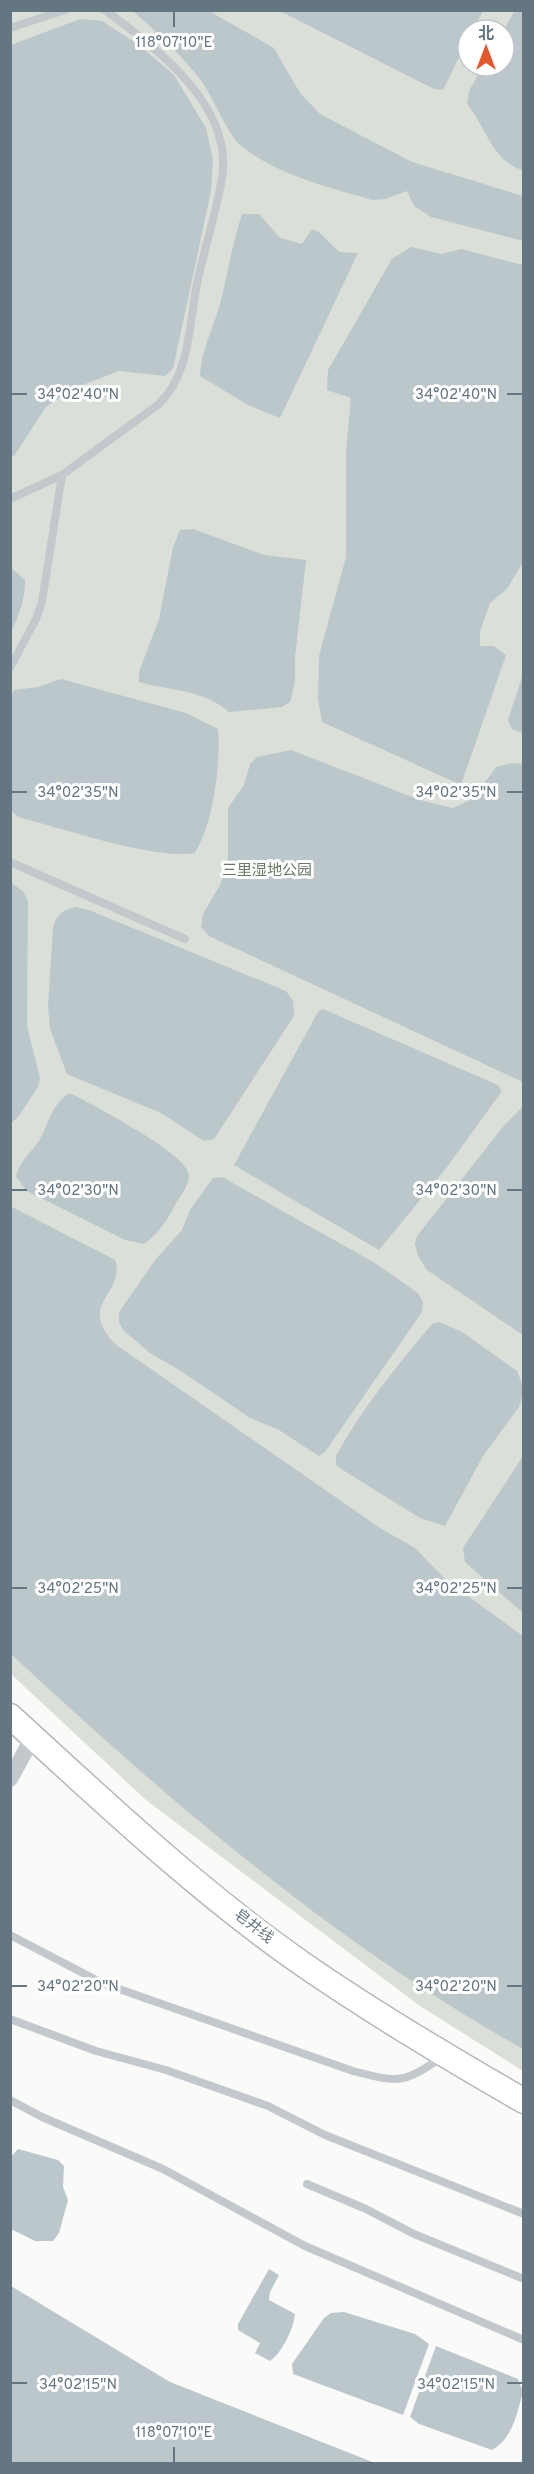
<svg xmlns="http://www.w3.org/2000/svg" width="534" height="2474" font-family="Overpass,'Noto Sans SC',sans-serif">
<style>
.green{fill:#dadfd7;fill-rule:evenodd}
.water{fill:#bbc7cb}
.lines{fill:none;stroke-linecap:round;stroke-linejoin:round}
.secondary-casing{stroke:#b3babf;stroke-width:27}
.lane{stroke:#c3c8cc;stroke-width:8}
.street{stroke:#c3c8cc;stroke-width:16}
.secondary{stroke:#fff;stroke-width:24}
.ticks{fill:none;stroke:#657683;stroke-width:2}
.labels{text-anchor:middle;stroke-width:6;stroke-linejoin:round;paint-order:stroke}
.park-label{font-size:15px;fill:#687a64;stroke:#fff}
.street-label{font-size:15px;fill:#657683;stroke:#fff}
.ticks-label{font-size:15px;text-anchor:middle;fill:#657683;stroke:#fff;stroke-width:6;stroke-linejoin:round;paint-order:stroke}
</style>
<rect width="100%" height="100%" fill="#fafaf8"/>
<path class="green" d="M10,11h513v2060l-103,-65 -274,-206 -135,-126zM468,30h36v36h-36z"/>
<g class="water">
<path d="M515,10l8,1v159c-30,-7 -38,-45 -56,-66l2,-13 14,-25h21v-36z"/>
<path d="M133,11h76l65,37 26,45 20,21 92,48 111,34v45l-92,-24 -17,-11 -7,-15 -22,8 -13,1c-44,-13 -95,-25 -131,-54 -14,-12 -28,-50 -41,-67 -20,-25 -43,-47 -67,-68z"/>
<path d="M280,11h203l-10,19h-5v9l-25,51 -9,-1z"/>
<path d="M80,19l22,2 37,24 35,30 32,53 7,32 -2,31 -38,178 -8,7 -46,-5 -47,18 -26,18 -32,49h-3v-411z"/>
<path d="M242,214h17l21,24 22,6 10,-15 8,4 19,19 19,1 -78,165 -32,-13 -48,-29c1,-26 13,-47 20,-72 8,-30 12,-60 22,-90z"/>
<path d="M411,247l31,7 19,-5 62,16v297l-16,27 -17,14 -10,29v14h14l12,9 -45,130 -139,-63 -4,-23 1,-43 27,-99v-105l5,-54 -24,-8 1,-20 64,-111z"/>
<path d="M193,529l71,26 42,5 -11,97v25l-5,20 -8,5 -53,5c-26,-23 -58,-21 -90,-30v-10l20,-53 14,-72 7,-17z"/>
<path d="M11,568l14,12c0,20 -6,35 -14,52z"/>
<path d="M523,674v59l-11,-4 -4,-9z"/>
<path d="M61,679l125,34 32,16c3,35 -5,95 -23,124 -41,7 -133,-25 -177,-36l-7,-7v-113l3,-7 24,-3z"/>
<path d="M291,750l129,50 33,8 21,-10 22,-31 15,-4 12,1v318l-314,-146 -8,-9 2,-13 18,-31 7,-26v-49l16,-23 6,-21 7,-7z"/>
<path d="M11,883l12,8 5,10 -1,125 13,52 -2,9 -19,29 -8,7z"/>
<path d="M76,907l13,3 197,81 7,10 1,15 -80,123 -10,2 -43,-28 -94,-39 -17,-45 -2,-23 5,-78c4,-14 9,-18 23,-21z"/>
<path d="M323,1009l175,76 4,6 -55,76 -68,83 -145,-85 84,-153z"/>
<path d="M70,1093c21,11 113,59 118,79 4,11 -8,24 -13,33 -8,16 -17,29 -31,39l-19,-4 -98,-49 -11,-14c3,-16 14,-23 23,-36 10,-17 12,-37 31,-48z"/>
<path d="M523,1106v229l-96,-65 -9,-14 -3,-12 2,-8 85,-108z"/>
<path d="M222,1177l153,86 43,30 5,9 -1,10 -97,140 -6,4 -40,-26 -29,-12 -69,-47 -31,-18 -27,-23 -4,-8v-10l37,-53 26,-29 8,-20 23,-32z"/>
<path d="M10,1206l105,54c11,34 -39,43 0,84l265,184 35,20 32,33 76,55v413c-189,-106 -354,-248 -512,-395z"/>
<path d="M439,1322l23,10 55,39 7,18 -5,18 -36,49 -38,70 -25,-8 -74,-46 -10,-7v-9c26,-48 61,-90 96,-132z"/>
<path d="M523,1456v157l-58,-51 -2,-14z"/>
<path d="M18,2149l40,11 6,6 -1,21 5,13 -9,33 -6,8h-18l-24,-12v-72z"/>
<path d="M269,2269l10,6 -9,17 -1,8 26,14c-1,14 -13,39 -25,47l-15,-8 5,-10 -22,-13v-6z"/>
<path d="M11,2286l159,96 205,81h-364z"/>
<path d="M344,2312l71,22 14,10 -26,71 -110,-41 -1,-10 32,-46 7,-5z"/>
<path d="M436,2346l82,33 5,13c-6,21 -10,46 -31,58l-73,-26 -9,-7z"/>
</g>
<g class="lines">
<defs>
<path id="secondary" d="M10,1716c94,86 189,176 294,249 71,49 145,93 220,136"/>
</defs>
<use href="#secondary" class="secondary-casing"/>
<g class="lane">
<path d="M10,28l55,-18"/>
<path d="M10,499l52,-24 97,-71c30,-29 30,-75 37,-115 7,-37 20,-74 26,-111 12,-73 -66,-130 -117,-168"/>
<path d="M10,668l26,-49 6,-17 20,-127"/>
<path d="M10,862l175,77"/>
<path d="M10,1935l92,48 251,88c46,12 51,13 90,-15"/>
<path d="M10,2019l86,32 70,19 102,36 57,29 199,79"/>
<path d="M10,2100l32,17 121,52 142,77 219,94"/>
<path d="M307,2184l59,25 48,25 110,45"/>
</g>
<path class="street" d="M10,1779l23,-42"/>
<use href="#secondary" class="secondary"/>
</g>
<path class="ticks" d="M174,12v15M12,394h15M507,394h15M12,792h15M507,792h15M12,1190h15M507,1190h15M12,1588h15M507,1588h15M12,1986h15M507,1986h15M12,2383h15M507,2383h15M174,2447v15"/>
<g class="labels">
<g class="park-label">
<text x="267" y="875">三里湿地公园</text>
</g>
<g class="street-label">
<text transform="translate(254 1926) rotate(38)" y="5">皂井线</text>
</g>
</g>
<g class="ticks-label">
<text x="174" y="47">118°07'10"E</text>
<text x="78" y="399">34°02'40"N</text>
<text x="456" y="399">34°02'40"N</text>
<text x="78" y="797">34°02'35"N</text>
<text x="456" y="797">34°02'35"N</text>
<text x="78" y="1195">34°02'30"N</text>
<text x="456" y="1195">34°02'30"N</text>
<text x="78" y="1593">34°02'25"N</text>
<text x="456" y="1593">34°02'25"N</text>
<text x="78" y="1991">34°02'20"N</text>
<text x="456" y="1991">34°02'20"N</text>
<text x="78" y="2389">34°02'15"N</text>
<text x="456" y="2389">34°02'15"N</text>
<text x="174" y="2437">118°07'10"E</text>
</g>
<rect width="534" height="2474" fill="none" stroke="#657683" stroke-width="24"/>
<g transform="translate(486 48)"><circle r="28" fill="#ffffff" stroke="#c1c8cd" stroke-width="1.5"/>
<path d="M0-4.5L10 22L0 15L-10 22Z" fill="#e4572e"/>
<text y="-9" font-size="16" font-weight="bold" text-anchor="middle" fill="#657683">北</text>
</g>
</svg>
